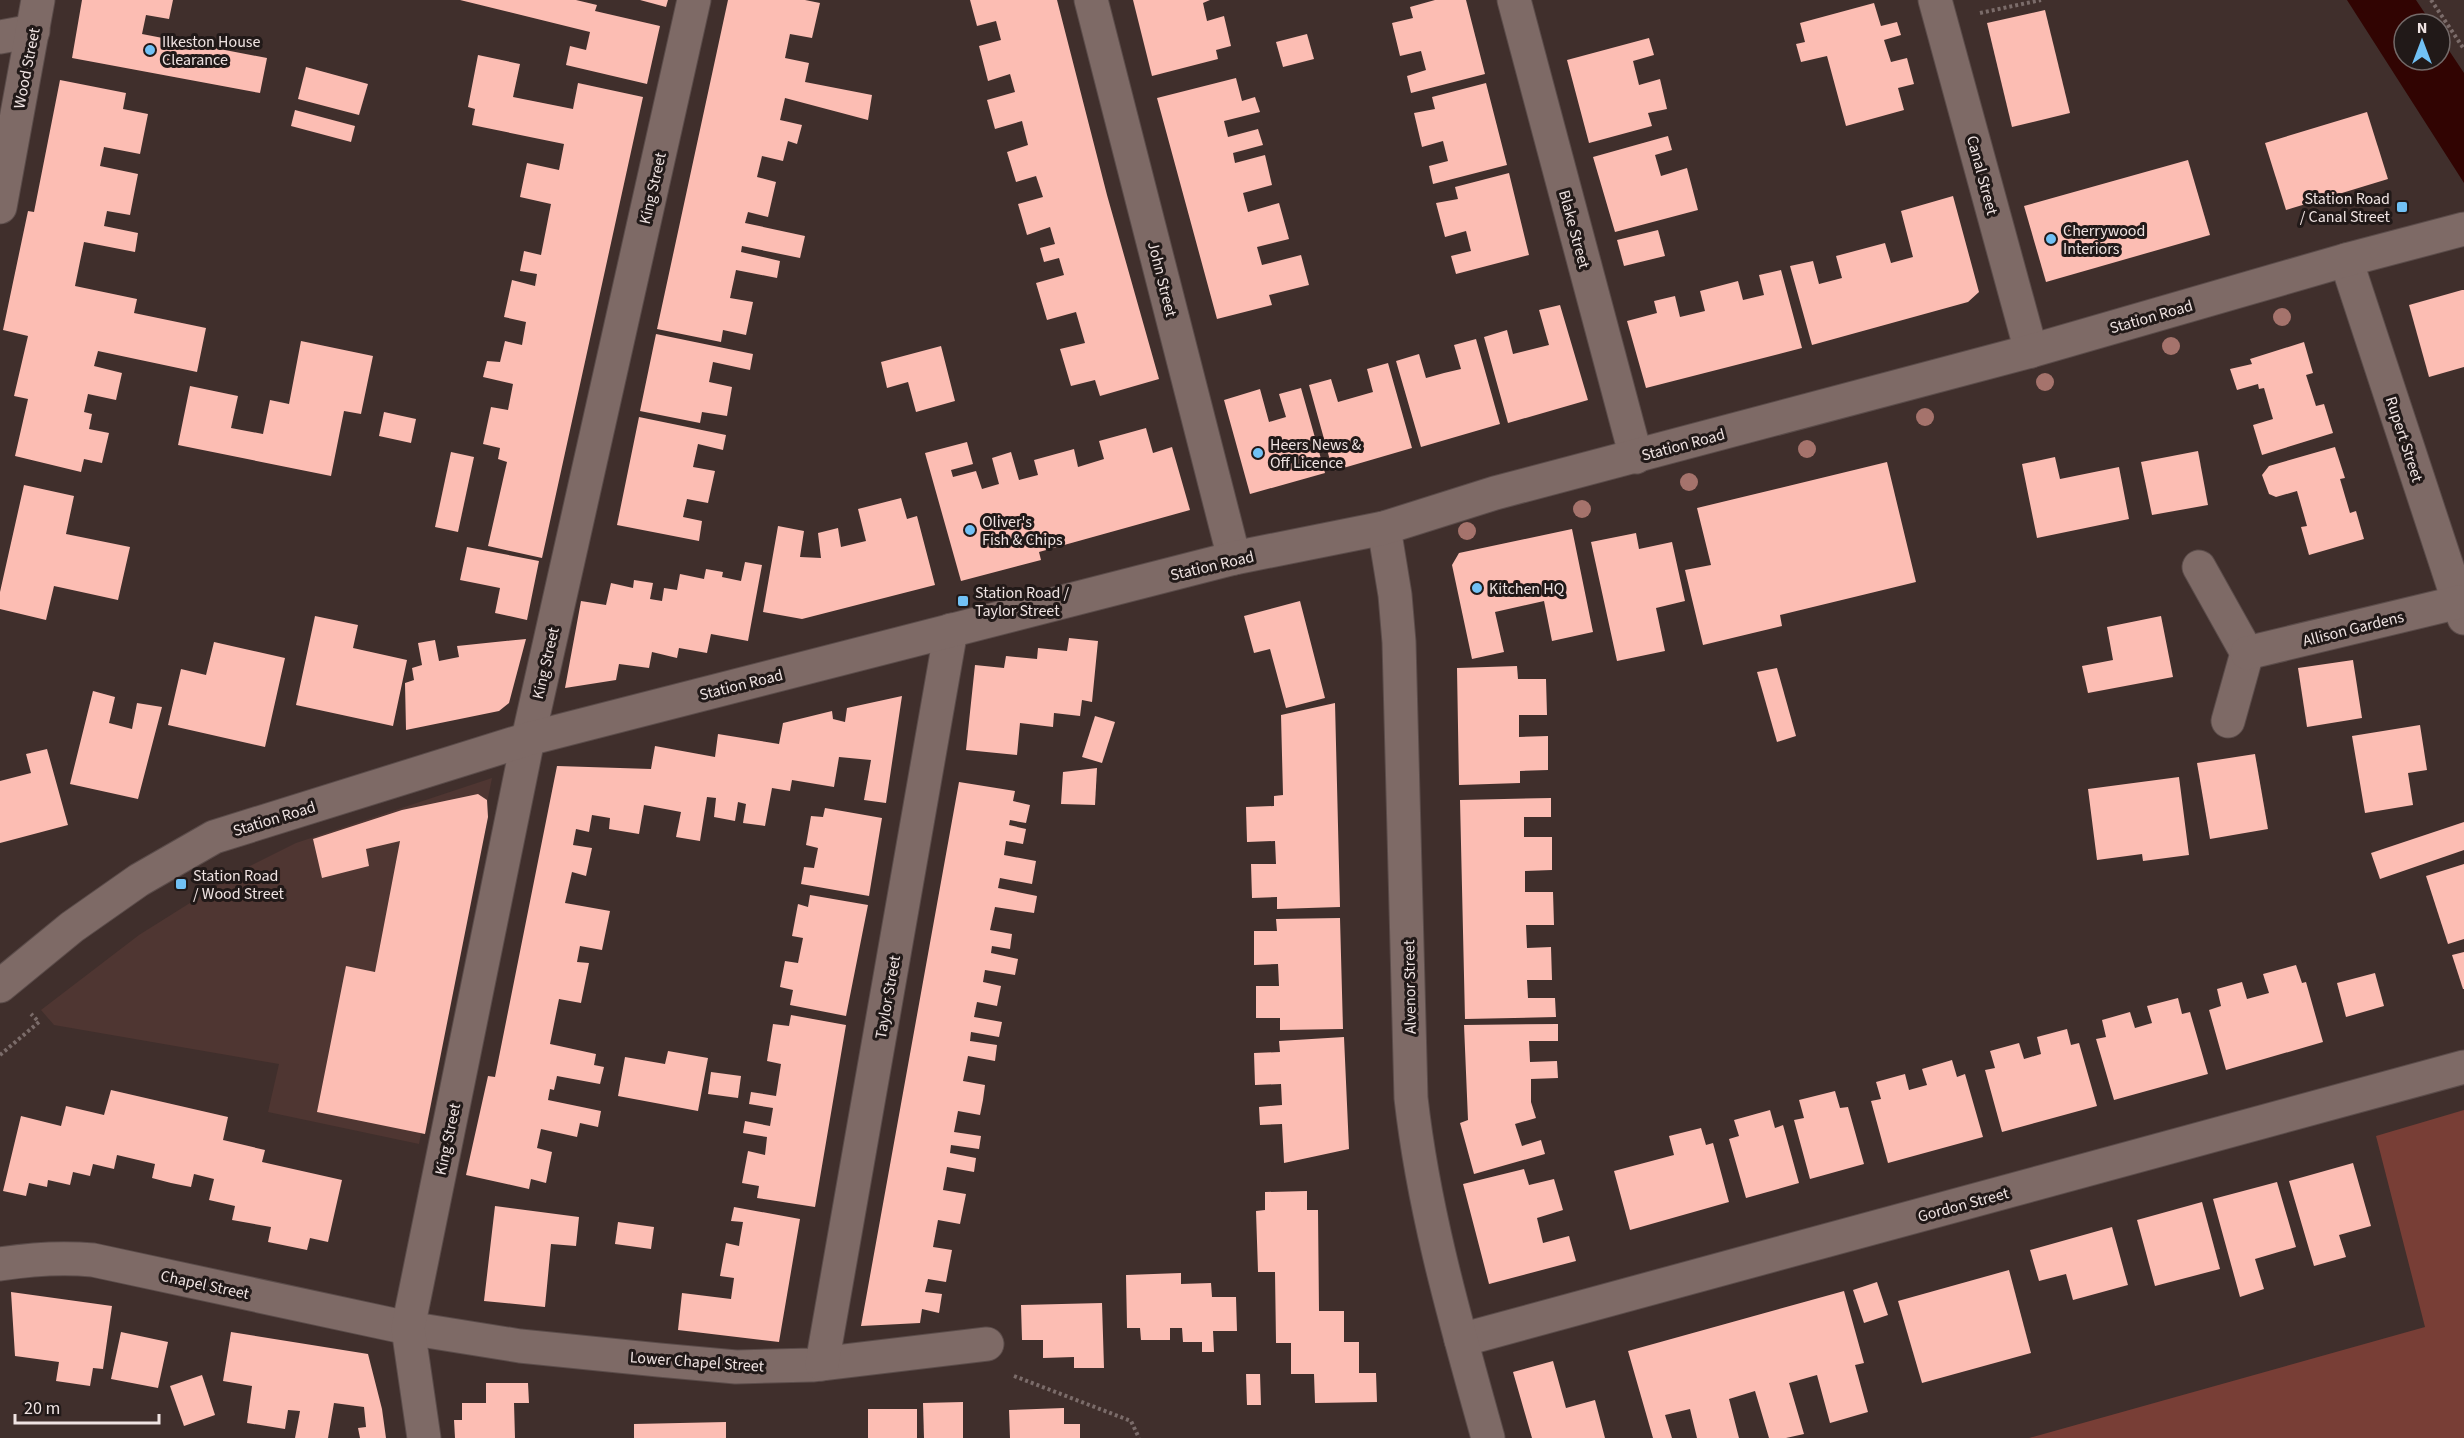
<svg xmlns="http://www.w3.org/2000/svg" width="2464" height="1438" font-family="'Source Sans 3',sans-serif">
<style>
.built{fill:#4f3632}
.green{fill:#783e36}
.water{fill:#310402}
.building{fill:#fcbdb3}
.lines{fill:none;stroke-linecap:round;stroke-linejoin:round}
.street-casing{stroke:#5b4c4a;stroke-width:35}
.secondary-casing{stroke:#5b4c4a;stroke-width:35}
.path{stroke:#7b6c6a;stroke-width:4;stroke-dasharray:3 3;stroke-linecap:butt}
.street{stroke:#7e6a66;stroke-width:33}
.secondary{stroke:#7e6a66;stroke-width:33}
.tree{fill:#a5736c}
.poi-dot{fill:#71c1f5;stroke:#211918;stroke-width:2}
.labels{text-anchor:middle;stroke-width:6;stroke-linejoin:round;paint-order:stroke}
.poi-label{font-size:16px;fill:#efe3e2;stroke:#211918;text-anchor:start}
.street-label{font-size:16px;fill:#efe3e2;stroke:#211918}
</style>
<rect width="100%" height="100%" fill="#402f2c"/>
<path class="built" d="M492,778l-73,366 -151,-32 11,-48 -225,-39 -13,-15 98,-75 105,-66 52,-26z"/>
<path class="green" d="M2464,1110v328h-435l396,-111 -49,-191z"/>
<path class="water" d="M2347,0h69l16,24h-28v36h36v-23l24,36v110z"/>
<g class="building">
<path d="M82,0h91l-4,19 -23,-4 -4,19 125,24 -7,35 -188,-35z"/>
<path d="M460,0h116l21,5 -2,6 65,15 -13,58 -81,-19 4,-19 16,4 4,-18z"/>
<path d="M640,0h28l-2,7z"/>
<path d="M728,0h77l15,3 -8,35 -22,-4 -5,24 24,5 -4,19 67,13 -4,25 -83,-22 -5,22 22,5 -5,19 -9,-3 -5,20 -21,-5 -5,21 19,5 -8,35 -20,-5 -3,11 60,13 -5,22 -58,-12 -1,6 39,9 -3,17 -41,-8 -6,28 23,4 -7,33 -23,-5 -2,12 -64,-13z"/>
<path d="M970,0h87l50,195 52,184 -59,17 -5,-16 -24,6 -11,-37 25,-6 -9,-31 -29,8 -11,-37 28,-8 -5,-17 -15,4 -4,-14 15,-4 -5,-17 -23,8 -9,-31 25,-7 -7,-21 -20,6 -9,-30 21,-7 -6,-24 -27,8 -8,-29 28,-8 -5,-18 -22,7 -9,-35 22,-6 -5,-19 -19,5z"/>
<path d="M1133,0h77l-7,3 4,18 17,-5 7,30 -15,4 2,9 -66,17z"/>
<path d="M1435,0h31l19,74 -74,19 -4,-17 19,-6 -5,-19 -21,5 -8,-33 21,-5 -3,-11z"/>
<path d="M1874,3l7,23 16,-4 4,13 -17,5 7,22 16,-4 7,26 -16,4 6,22 -58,16 -19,-70 -26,6 -5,-18 9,-2 -5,-19z"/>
<path d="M2045,10l25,103 -58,14 -25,-104z"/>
<path d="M1307,34l7,25 -31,8 -7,-25z"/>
<path d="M1649,38l5,17 -21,6 6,24 21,-6 7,30 -19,4 4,13 -63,17 -22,-83z"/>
<path d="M478,55l42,9 -7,33 60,12 5,-26 65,14 -101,461 -54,-12 19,-84 -9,-3 2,-11 -17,-4 8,-37 17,3 5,-26 -30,-7 4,-16 13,1 5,-21 17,4 4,-23 -22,-5 8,-37 23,6 2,-12 -17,-3 4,-20 17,4 10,-51 -31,-7 7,-34 32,7 5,-26 -92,-19 3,-16 -7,-2z"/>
<path d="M306,67l62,17 -9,31 -61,-16z"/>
<path d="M1236,78l6,23 13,-4 5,15 -36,9 4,16 30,-8 5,16 -30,8 2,10 30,-8 7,30 -29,8 5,19 31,-9 10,36 -32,8 5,18 39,-10 8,30 -40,10 3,10 -55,14 -60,-221z"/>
<path d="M60,80l66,13 -3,16 25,5 -8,40 -36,-7 -4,19 38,8 -8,41 -23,-4 -3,15 34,7 -3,19 -51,-10 -9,44 62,13 -3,14 72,15 -9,44 -99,-21 -4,15 28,7 -6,27 -28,-6 -4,18 8,2 -3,15 20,4 -7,30 -18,-4 -3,13 -66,-16 13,-57 -14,-3 14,-60 -25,-6 25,-119 6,1z"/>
<path d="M1486,83l21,82 -74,19 -4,-18 19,-5 -5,-20 -21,6 -8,-34 21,-4 -3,-12z"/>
<path d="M295,110l60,16 -4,16 -60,-16z"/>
<path d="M2367,112l21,67 -102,31 -21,-67z"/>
<path d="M1668,136l4,14 -17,5 6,21 26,-8 11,42 -83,22 -22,-75z"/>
<path d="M2188,160l22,75 -164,47 -22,-76z"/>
<path d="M1509,173l20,82 -73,19 -5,-18 20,-5 -5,-20 -21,6 -9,-34 22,-4 -3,-12z"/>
<path d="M1953,196l26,96 -11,10 -156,43 -22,-79 23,-5 6,23 23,-6 -6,-22 49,-13 6,20 22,-6 -12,-46z"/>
<path d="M1658,230l7,26 -41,10 -7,-26z"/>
<path d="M1781,270l21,78 -156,40 -19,-67 30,-8 -3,-12 21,-5 5,21 25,-6 -5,-20 38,-10 5,19 21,-5 -5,-20z"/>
<path d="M2462,290h2v77l-35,10 -20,-72z"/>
<path d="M1560,305l28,95 -80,23 -24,-86 23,-7 6,24 36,-9 -10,-35z"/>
<path d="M656,334l97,20 -3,16 -37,-8 -4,20 23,5 -5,29 -25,-4 -2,11 -60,-12z"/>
<path d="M1476,339l24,85 -79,23 -25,-86 23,-7 7,24 18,-5 17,-4 -7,-24z"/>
<path d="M301,341l72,15 -12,58 -17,-3 -13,65 -153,-31 12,-59 48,10 -7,32 32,6 7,-34 19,4z"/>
<path d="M2304,342l9,31 -7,2 10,31 8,-2 9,29 -71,22 -9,-30 20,-6 -9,-31 -5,1 -1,-5 -21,6 -7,-21 22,-5 -2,-5z"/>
<path d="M941,346l14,55 -39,11 -8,-30 -21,6 -6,-26z"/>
<path d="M1388,363l24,85 -79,23 -24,-86 22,-6 7,23 35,-10 -6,-23z"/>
<path d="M1301,388l24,85 -75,21 -26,-94 36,-11 9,33 17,-5 -7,-23z"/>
<path d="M384,412l32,7 -5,24 -32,-7z"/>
<path d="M639,417l87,18 -3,15 -25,-6 -5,23 22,4 -7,32 -21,-4 -4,18 19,4 -3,20 -82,-16z"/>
<path d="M1146,428l7,25 19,-6 18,63 -151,42 2,8 -80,21 -36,-128 42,-11 6,22 -22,6 2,7 23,-6 6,18 17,-5 -7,-26 19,-6 8,28 19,-5 -4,-15 40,-11 4,18 26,-8 -5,-18z"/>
<path d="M2335,447l10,31 -5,1 10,34 6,-2 8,28 -55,16 -8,-28 6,-1 -10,-35 -21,6 -7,-3 -7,-19 7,-9z"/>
<path d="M2198,451l10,54 -56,10 -11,-53z"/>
<path d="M451,452l23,5 -16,75 -23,-5z"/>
<path d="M2055,457l5,22 59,-12 10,52 -92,19 -15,-74z"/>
<path d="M1887,462l29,120 -136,33 2,11 -79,19 -18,-75 26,-5 -14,-57z"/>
<path d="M24,485l50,11 -8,38 64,13 -12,53 -64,-14 -8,34 -46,-11v-17z"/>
<path d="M901,498l6,21 10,-3 18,69 -133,34 -39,-7 15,-86 26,5 -4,26 21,1 -3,-25 20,-5 3,19 25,-6 -8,-32z"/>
<path d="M1572,529l21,103 -41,9 -8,-40 -49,11 9,40 -32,7 -20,-94 7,-12z"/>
<path d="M1636,533l3,16 33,-7 13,59 -29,7 9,43 -48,10 -26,-119z"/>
<path d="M467,547l72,14 -12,59 -32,-7 5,-25 -40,-8z"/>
<path d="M745,562l17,3 -14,76 -37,-7 -4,19 -28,-5 -2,10 -25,-6 -3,16 -30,-4 -3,16 -51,8 16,-87 25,4 5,-22 22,5 1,-8 19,3 -3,16 12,2 2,-13 13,2 3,-16 24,5 2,-10 17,3 -1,5 19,4z"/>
<path d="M1300,601l25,97 -39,10 -16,-59 -16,4 -10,-37z"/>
<path d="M315,616l43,9 -5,23 54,12 -14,66 -97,-21z"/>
<path d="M2161,616l12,61 -85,16 -6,-27 31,-6 -6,-33z"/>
<path d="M1069,638l29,3 -6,61 -10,-2 -2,16 -26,-3 -1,14 -33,-4 -3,32 -51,-5 9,-85 29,3 2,-12 31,3 1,-11 29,3z"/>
<path d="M526,639l-17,64 -10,8 -93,19 -1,-47 9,-3 -2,-12 10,-3 -4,-22 17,-3 4,21 20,-4 -2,-11z"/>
<path d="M214,642l71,16 -20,89 -97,-22 13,-56 25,6z"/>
<path d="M2353,660l9,58 -55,9 -9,-59z"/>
<path d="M1517,666l1,13h28l1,36h-28v22l29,-1v34l-28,1v12l-61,2 -2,-117z"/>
<path d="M1777,668l19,68 -19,6 -20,-70z"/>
<path d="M93,691l22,6 -6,26 23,6 5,-26 25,4 -24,92 -68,-15z"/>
<path d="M902,696l-16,107 -22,-3 7,-40 -32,-3 -5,30 -42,-7 -2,11 -18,-3 -7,38 -22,-3 3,-19 -8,-2 -3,19 -21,-4 2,-19 -9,-1 -7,44 -24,-4 5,-25 -37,-7 -5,29 -30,-5 1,-11 -18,-3 -3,17 -13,-3 -3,16 19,3 -6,28 -14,-4 -7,31 45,8 -8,39 -22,-4 -3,16 12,1 -8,40 -22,-4 -9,45 46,10 -2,11 10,2 -4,17 -43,-8 -3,14 -4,-1 -2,11 53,11 -3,16 -18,-4 -3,14 -36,-8 -4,19 15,4 -6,31 -15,-4 -2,10 -63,-14 22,-99 7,1 62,-311 94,3 4,-23 60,11 3,-23 61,10 4,-21 49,-12 1,8 12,3 2,-14z"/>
<path d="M1335,703l5,204 -63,2v-12l-25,1 -1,-34h25l-1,-23 -28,1 -1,-35 28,-1v-10l9,-1 -2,-80z"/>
<path d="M1095,716l20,6 -13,41 -20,-6z"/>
<path d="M2420,725l7,45 -19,3 5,32 -48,8 -13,-77z"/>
<path d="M47,749l21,76 -68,18v-62l31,-8 -5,-19z"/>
<path d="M2255,754l13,75 -58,10 -13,-76z"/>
<path d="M1097,768l-2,37 -34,-1 2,-32z"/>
<path d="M2179,777l10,78 -46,6 -1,-7 -45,6 -9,-71z"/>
<path d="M959,782l56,9 -2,10 17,4 -4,18 -16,-3 -1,5 17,4 -3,15 -17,-3 -2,14 32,6 -4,23 -32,-6 -2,10 39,8 -3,17 -39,-6 -5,23 22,4 -2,15 -18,-3 -1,7 27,6 -3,16 -30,-5 -2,12 18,4 -4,20 -20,-4 -3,15 28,5 -3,15 -28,-5 -1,9 27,4 -2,16 -27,-5 -5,25 22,4 -2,15 -3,15 -22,-4 -4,21 27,4 -2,13 -28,-4 -1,8 26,5 -2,14 -27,-5 -4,23 23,4 -6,30 -22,-4 -5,27 19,3 -6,32 -18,-3 -3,13 17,2 -3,19 -17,-4 -2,14 -59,3z"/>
<path d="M478,794l9,6 1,17 -63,317 -108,-22 29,-146 29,6 25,-131 -34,8 3,17 -47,12 -9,-39 89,-29z"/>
<path d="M1551,798v19h-27v20h28v33l-27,1v21h28l1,33h-28l1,23 24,-1 1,33h-25l1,18h27l1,19 -91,2 -5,-219z"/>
<path d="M825,808l57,10 -13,78 -68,-12 3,-17 10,1 4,-20 -12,-3 5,-29 12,1z"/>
<path d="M2464,822v28l-84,29 -9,-26z"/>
<path d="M2464,864v75l-16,5 -22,-68z"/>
<path d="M810,895l58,10 -22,111 -56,-11 3,-15 -13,-3 5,-26 13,2 5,-25 -11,-2 6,-32 10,3z"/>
<path d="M1340,918l3,111 -63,1v-12h-24v-32h23l-1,-22 -24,1v-34h23l-1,-12z"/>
<path d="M2464,952v37h-1l-11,-34z"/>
<path d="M2296,965l6,18 4,-1 17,60 -97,28 -17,-60 12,-4 -4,-17 25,-7 5,17 22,-6 -6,-19z"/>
<path d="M2375,973l9,33 -38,11 -9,-34z"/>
<path d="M2178,998l4,16 8,-2 18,62 -94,26 -18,-61 10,-2 -4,-17 28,-8 5,16 17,-5 -5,-17z"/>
<path d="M791,1015l55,10 -31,182 -58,-9 2,-12 -17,-3 6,-32 17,4 2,-18 -24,-4 2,-12 25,5 3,-18 -24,-4 2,-12 25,4 5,-32 -14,-3 6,-37 16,2z"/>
<path d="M1558,1024v17h-29l1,21 27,-1 1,17 -27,1v23l5,16 -21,6 7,22 19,-6 4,14 -71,20 -14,-51 8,-3 -4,-95z"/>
<path d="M2067,1029l4,16 8,-2 18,63 -95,26 -17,-62 10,-2 -5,-17 29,-8 5,16 17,-5 -4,-17z"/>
<path d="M1344,1037l5,112 -65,14 -2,-39 -22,1 -1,-18 23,-2 -1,-21 -26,1 -1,-32 26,-1 -1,-11z"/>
<path d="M668,1051l40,7 -10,53 -80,-15 7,-39 40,7z"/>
<path d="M1952,1060l5,17 8,-3 18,63 -95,26 -17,-62 10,-2 -5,-17 29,-8 4,16 18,-5 -5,-16z"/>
<path d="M711,1072l30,4 -3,22 -30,-4z"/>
<path d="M111,1090l117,27 -5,23 42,10 -3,12 80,18 -14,62 -18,-4 -3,12 -39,-8 3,-15 -39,-7 3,-14 -26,-6 5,-21 -20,-5 -3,13 -20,-4 -19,-5 3,-14 -38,-9 -3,14 -21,-5 -3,12 -17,-4 -3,13 -22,-5 -1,7 -18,-4 -3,13 -23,-5 18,-75 40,10 5,-20 38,9z"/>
<path d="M1835,1091l5,17 8,-1 16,57 -54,15 -16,-59 10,-2 -5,-18z"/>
<path d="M1770,1110l5,18 8,-3 16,58 -53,15 -17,-59 10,-3 -5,-16z"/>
<path d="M1701,1128l5,17 7,-2 16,59 -99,28 -16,-59 60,-16 -5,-19z"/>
<path d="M2353,1163l18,63 -32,9 7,22 -32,9 -25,-85z"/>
<path d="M1524,1169l5,16 25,-6 9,31 -26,8 6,25 26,-7 7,25 -87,23 -26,-100z"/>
<path d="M2277,1182l19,65 -41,12 9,30 -24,8 -27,-98z"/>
<path d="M1307,1191v19h11l1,101h25v31h15v31h17l1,29 -62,1 -1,-29h-23v-31h-15l-1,-71h-17l-2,-61 9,-1v-18z"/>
<path d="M2202,1202l18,67 -65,17 -18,-66z"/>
<path d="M495,1206l84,11 -3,29 -25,-2 -6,63 -61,-6z"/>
<path d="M734,1207l66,12 -21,123 -101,-12 4,-37 49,6 3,-21 -14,-2 6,-33 13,3 1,-7 3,-17 -12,-1z"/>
<path d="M618,1222l36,5 -3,22 -36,-5z"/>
<path d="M2112,1227l16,58 -55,15 -7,-26 -27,7 -9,-31z"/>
<path d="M2009,1270l22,83 -109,30 -24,-82z"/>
<path d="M1181,1273v11l30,-1 1,14h24l1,34h-24l1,21h-12v-10h-19l-1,-14h-12v12h-29l-1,-12h-13l-1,-53z"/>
<path d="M1877,1282l11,33 -24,8 -11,-33z"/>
<path d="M1844,1291l20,72 -9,2 13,47 -38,11 -13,-48 -28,8 15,51 -18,4h-17l-14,-47 -26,8 10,39h-42l-7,-29 -25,6 7,23h-19l-25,-87z"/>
<path d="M11,1292l101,14 -9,63 -10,-1 -3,18 -34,-5 3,-19 -44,-6z"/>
<path d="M1102,1303l2,65h-30v-11l-31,1v-18h-21l-1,-35z"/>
<path d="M121,1332l47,10 -10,46 -47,-9z"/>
<path d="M231,1332l137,22 14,55 4,29h-26l-2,-10 8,-1 -2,-20 -30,-4 -6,35h-33l5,-27 -12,-1 -3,19 -38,-6 5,-37 -29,-5z"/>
<path d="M1553,1361l13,47 29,-8 10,38h-73l-19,-66z"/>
<path d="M1246,1374h14l1,31h-14z"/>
<path d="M202,1375l13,40 -31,11 -14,-40z"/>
<path d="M486,1383h42l1,20h-15l1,35h-60l-1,-18h8v-17h24z"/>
<path d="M963,1402v36h-39l-1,-35z"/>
<path d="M1064,1408v16h16v14h-70l-1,-28z"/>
<rect x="868" y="1409" width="49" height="29"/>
<path d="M726,1422v16h-92v-14z"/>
</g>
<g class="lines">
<defs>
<g id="street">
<path d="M1091,0l143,558"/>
<path d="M1514,0l122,457"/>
<path d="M1935,0l96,351"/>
<path d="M0,37l33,-6"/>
<path d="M0,207l38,-207"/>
<path d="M2346,260l118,358"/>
<path d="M2199,567l48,86 -19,68"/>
<path d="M2247,653l212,-51"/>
<path d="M0,1264c32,-5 61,-7 93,-4l315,68 112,18 139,14 77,7 76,-2 175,-21"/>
<path d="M1461,1340l1003,-273"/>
<path d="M822,1364l129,-734"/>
<path d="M424,1438l-16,-110 120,-589 166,-739"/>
</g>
<g id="secondary">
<path d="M1384,528l11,67 4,47 12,456c13,116 46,228 77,340"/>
<path d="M0,986l72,-59 67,-47 75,-43 314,-98 706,-181 150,-30 111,-35 536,-142 315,-91 118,-31"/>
</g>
</defs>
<use href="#street" class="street-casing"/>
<use href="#secondary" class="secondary-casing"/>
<g class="path">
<path d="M2431,0l33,49"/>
<path d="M1980,13l61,-13"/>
<path d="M0,1055l39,-33 -8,-8"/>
<path d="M1014,1376l117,45 8,17"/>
</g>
<use href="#street" class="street"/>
<use href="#secondary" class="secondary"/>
</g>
<g class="tree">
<circle cx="2282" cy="317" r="9"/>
<circle cx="2171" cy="346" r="9"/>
<circle cx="2045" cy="382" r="9"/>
<circle cx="1925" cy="417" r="9"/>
<circle cx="1807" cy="449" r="9"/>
<circle cx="1689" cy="482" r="9"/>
<circle cx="1582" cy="509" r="9"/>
<circle cx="1467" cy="531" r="9"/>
</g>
<g class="poi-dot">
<circle cx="150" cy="50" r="6"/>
<rect x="2396" y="201" width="12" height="12" rx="3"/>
<circle cx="2051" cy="239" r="6"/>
<circle cx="1258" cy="453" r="6"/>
<circle cx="970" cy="530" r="6"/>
<circle cx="1477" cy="588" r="6"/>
<rect x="957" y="595" width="12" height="12" rx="3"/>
<rect x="175" y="878" width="12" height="12" rx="3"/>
</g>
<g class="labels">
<g class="poi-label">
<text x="162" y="47">Ilkeston House<tspan x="162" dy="18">Clearance</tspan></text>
<text x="2390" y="204" text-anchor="end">Station Road<tspan x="2390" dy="18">/ Canal Street</tspan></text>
<text x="2063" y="236">Cherrywood<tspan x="2063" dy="18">Interiors</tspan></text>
<text x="1270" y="450">Heers News &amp;<tspan x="1270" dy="18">Off Licence</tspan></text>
<text x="982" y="527">Oliver's<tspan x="982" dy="18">Fish &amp; Chips</tspan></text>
<text x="1489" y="594">Kitchen HQ</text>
<text x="975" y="598">Station Road /<tspan x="975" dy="18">Taylor Street</tspan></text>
<text x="193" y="881">Station Road<tspan x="193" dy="18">/ Wood Street</tspan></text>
</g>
<g class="street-label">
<text transform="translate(26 68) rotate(-79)" y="6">Wood Street</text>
<text transform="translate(1983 175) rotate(75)" y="6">Canal Street</text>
<text transform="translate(652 188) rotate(-77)" y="6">King Street</text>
<text transform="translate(1575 229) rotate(75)" y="6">Blake Street</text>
<text transform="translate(1163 279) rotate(76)" y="6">John Street</text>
<text transform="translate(2151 316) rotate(-16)" y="6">Station Road</text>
<text transform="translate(2405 439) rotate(72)" y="6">Rupert Street</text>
<text transform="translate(1683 444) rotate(-15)" y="6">Station Road</text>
<text transform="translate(1212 565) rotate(-13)" y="6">Station Road</text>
<text transform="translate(2353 628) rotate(-14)" y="6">Allison Gardens</text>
<text transform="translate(545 663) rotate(-77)" y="6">King Street</text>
<text transform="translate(741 684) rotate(-14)" y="6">Station Road</text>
<text transform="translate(274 818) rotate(-17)" y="6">Station Road</text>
<text transform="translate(1409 987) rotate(-91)" y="6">Alvenor Street</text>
<text transform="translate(887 997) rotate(-80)" y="6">Taylor Street</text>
<text transform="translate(447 1139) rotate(-78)" y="6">King Street</text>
<text transform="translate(1963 1204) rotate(-15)" y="6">Gordon Street</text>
<text transform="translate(205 1284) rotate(12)" y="6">Chapel Street</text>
<text transform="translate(697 1361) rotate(4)" y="6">Lower Chapel Street</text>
</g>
</g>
<g transform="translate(2422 42)"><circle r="28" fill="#211918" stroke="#736a69" stroke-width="1.5"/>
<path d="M0-4.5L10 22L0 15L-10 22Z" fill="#71c1f5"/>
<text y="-9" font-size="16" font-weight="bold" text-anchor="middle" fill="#efe3e2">N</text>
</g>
<path d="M15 1414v9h144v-9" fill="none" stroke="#efe3e2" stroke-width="3"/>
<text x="24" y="1414" font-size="18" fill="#efe3e2" stroke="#211918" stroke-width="4.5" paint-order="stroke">20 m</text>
</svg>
